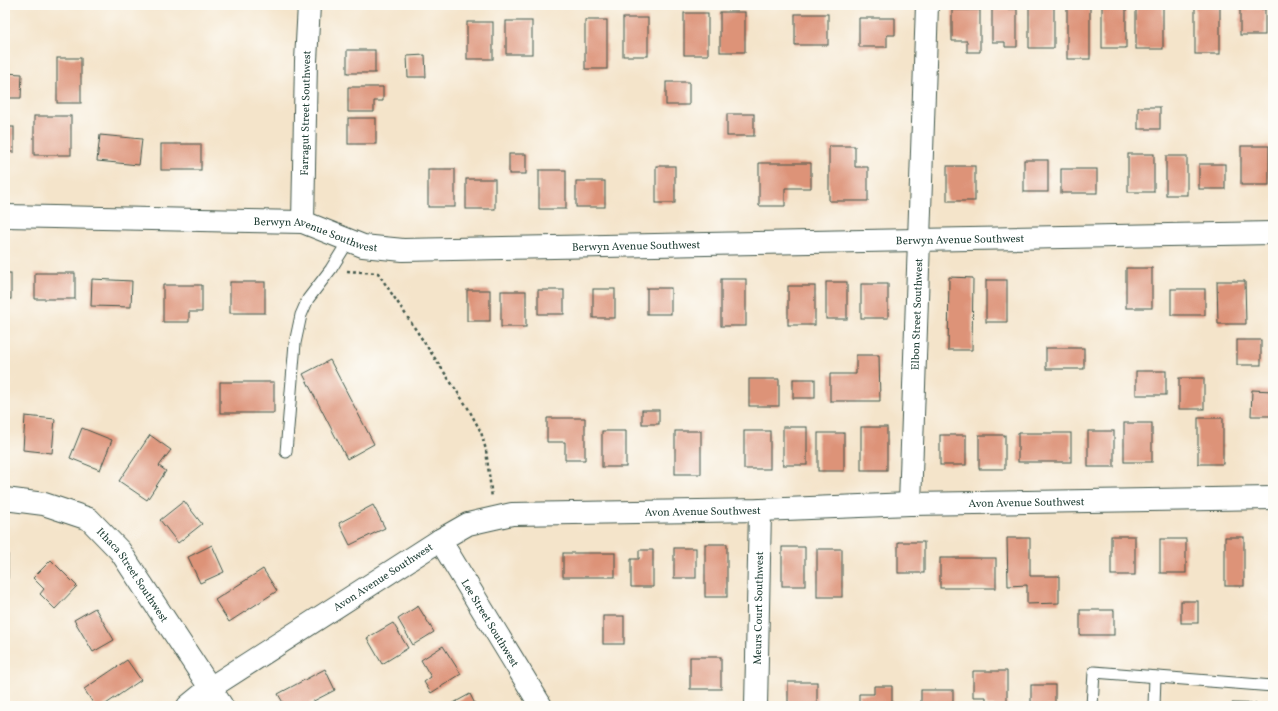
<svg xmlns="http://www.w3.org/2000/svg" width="1278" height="711" font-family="Vollkorn,serif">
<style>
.building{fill:#dd9378}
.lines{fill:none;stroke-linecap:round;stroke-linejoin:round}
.lane-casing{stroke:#3f564a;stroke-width:13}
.street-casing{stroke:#3f564a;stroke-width:24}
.path{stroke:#3f564a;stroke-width:2.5;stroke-dasharray:3 3;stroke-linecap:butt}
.lane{stroke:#fff;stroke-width:11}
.street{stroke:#fff;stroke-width:22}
.labels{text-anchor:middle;stroke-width:4;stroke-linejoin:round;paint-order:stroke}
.street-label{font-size:11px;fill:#1f3d34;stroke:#fdfcf7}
</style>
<rect width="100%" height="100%" fill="#fdfcf7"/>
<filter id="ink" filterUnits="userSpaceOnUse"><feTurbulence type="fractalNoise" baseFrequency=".025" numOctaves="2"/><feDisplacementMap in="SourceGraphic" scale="8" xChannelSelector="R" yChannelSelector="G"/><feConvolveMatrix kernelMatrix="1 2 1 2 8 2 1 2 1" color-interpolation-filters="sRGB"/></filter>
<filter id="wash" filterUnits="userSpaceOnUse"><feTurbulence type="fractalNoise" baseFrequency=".012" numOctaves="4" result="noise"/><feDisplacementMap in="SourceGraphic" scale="16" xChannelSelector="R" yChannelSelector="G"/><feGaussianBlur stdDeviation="0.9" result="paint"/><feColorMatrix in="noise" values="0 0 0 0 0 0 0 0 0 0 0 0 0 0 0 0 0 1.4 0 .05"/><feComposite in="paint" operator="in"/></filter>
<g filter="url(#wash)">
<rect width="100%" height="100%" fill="#f4e4ca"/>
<g id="blocks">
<g class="building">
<rect x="1029" y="5" width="25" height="43"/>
<rect x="1136" y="5" width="27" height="44"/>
<rect x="1195" y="5" width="25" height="49"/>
<rect x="1067" y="6" width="23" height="53"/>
<rect x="1102" y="6" width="24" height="42"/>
<path d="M992,9h25v38h-12v-5h-13z"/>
<rect x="1240" y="9" width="25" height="26"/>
<path d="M952,10h28v42h-13v-11h-15z"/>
<rect x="720" y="12" width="25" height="40"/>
<rect x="684" y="13" width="24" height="42"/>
<rect x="795" y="14" width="33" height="31"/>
<rect x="623" y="18" width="25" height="38"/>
<path d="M859,18h36v17h-8v12h-28z"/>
<rect x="585" y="20" width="22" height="49"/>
<rect x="506" y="21" width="26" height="33"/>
<rect x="467" y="22" width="26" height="37"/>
<rect x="347" y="50" width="28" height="23"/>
<path d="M425,55l1,22h-18l-1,-21z"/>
<rect x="57" y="58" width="24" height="45"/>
<path d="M5,73l17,1 -1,24h-16z"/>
<rect x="666" y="82" width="23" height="23"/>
<path d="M348,87h35v14h-9v11h-26z"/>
<rect x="1138" y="107" width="22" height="22"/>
<rect x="727" y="114" width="27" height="22"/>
<rect x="34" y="116" width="37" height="39"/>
<rect x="348" y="118" width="28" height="26"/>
<rect x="5" y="127" width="9" height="25"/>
<path d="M100,135l42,4 -3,26 -42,-4z"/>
<rect x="161" y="144" width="40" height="26"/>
<path d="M829,146h26v21h13v34h-39z"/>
<rect x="1241" y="146" width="28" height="39"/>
<rect x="509" y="154" width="17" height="20"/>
<rect x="1128" y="154" width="26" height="38"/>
<rect x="1166" y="156" width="21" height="39"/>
<rect x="1024" y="160" width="24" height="32"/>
<path d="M759,163h52v25h-26v18h-26z"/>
<rect x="1199" y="164" width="26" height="25"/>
<rect x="656" y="166" width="19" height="37"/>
<rect x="947" y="166" width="28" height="35"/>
<rect x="428" y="169" width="27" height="38"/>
<rect x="1061" y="169" width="36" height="24"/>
<rect x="539" y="170" width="27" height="39"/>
<rect x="466" y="179" width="29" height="30"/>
<rect x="576" y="181" width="29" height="26"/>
<rect x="1126" y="268" width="26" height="40"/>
<rect x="5" y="273" width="6" height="26"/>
<rect x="35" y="273" width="40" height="26"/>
<path d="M949,277l24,1 -1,72h-24z"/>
<path d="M92,279l40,2 -1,26 -40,-1z"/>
<rect x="721" y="279" width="25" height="47"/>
<rect x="986" y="280" width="21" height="42"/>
<path d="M1217,281h28l1,43h-28z"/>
<rect x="230" y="282" width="35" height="31"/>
<rect x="826" y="282" width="21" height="37"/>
<rect x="861" y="284" width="27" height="34"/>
<path d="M163,285h39v27h-13v10h-26z"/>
<rect x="788" y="286" width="27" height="39"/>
<rect x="647" y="288" width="24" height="26"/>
<rect x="593" y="289" width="22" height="29"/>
<rect x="1171" y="289" width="34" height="26"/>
<rect x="467" y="290" width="23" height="31"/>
<rect x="538" y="290" width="26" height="24"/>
<rect x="501" y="291" width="25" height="36"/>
<rect x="1237" y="340" width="24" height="25"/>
<rect x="1046" y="348" width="38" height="21"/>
<path d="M856,355h23l1,46h-50v-27h26z"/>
<path d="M330,360l44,84 -27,15 -44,-85z"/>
<rect x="1136" y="371" width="30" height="24"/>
<rect x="1179" y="378" width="25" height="31"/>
<rect x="749" y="379" width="30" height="27"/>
<rect x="793" y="379" width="22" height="19"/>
<rect x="220" y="382" width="54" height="31"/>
<path d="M1252,390l21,1v25h-22z"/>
<rect x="642" y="410" width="17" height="14"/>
<path d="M25,416l30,3 -3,34 -29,-3z"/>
<path d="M547,418h38v42h-20v-18h-18z"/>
<rect x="1198" y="418" width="25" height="46"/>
<rect x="1124" y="423" width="28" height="39"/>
<rect x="783" y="427" width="24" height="38"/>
<rect x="861" y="427" width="26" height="43"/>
<path d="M82,428l30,12 -12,30 -30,-12z"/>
<rect x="602" y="431" width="24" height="36"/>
<rect x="675" y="431" width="26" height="43"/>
<rect x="744" y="431" width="26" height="38"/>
<rect x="1088" y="431" width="26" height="36"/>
<rect x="818" y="433" width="26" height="38"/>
<rect x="1018" y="433" width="53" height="29"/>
<path d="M150,435l21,15 -12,16 7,5 -19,29 -28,-19z"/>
<rect x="940" y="435" width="26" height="30"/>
<rect x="979" y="435" width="26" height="34"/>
<path d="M184,501l18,23 -24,19 -18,-23z"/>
<path d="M373,505l12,23 -35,17 -11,-22z"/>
<rect x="1111" y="536" width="24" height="39"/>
<rect x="1225" y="537" width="19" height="49"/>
<path d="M1007,538h23v38h29v27l-32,1v-19l-19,1z"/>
<rect x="1160" y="539" width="26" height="34"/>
<rect x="898" y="542" width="26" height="31"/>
<rect x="705" y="544" width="22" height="53"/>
<path d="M212,545l12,27 -24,11 -12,-26z"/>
<rect x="782" y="547" width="23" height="39"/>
<rect x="674" y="548" width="22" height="30"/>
<rect x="817" y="549" width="25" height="48"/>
<path d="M639,550h14v37h-22v-28h8z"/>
<rect x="563" y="553" width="52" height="24"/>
<rect x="5" y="554" width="3" height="24"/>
<rect x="940" y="558" width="56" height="30"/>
<path d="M51,560l26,26 -22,23 -15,-15 4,-5 -11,-11z"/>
<path d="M263,569l14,22 -48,31 -14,-22z"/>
<rect x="1181" y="601" width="17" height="22"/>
<path d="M418,606l16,26 -21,13 -15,-26z"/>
<path d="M95,608l19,32 -21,12 -19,-32z"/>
<rect x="1080" y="610" width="34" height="25"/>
<rect x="603" y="616" width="21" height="28"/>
<path d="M393,623l15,25 -26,16 -15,-26z"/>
<path d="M443,646l18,28 -30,19 -7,-11 7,-5 -10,-17z"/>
<rect x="690" y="657" width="31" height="32"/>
<path d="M127,660l14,20 -38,26h-8l-11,-17z"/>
<path d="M325,669l10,21 -31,16h-19l-7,-12z"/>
<path d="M973,671h34v35h-21v-9h-13z"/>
<rect x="788" y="682" width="29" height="24"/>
<rect x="1031" y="685" width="24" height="21"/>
<path d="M874,686h18v20h-33v-12h15z"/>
<rect x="921" y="690" width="32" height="16"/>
<path d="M470,694l6,12h-28z"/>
<path d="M1232,703l41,1v2h-41z"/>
</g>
</g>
</g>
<g filter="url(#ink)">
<use href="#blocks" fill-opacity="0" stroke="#3f564a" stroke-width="1"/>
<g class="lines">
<defs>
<g id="lane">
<path d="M286,452l9,-109 6,-28 7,-16 23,-30 18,-29"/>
<path d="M1092,706l2,-34 179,14"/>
<path d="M1154,706l1,-29"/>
</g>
<g id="street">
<path id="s1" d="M5,216l298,6 60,24 40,4 870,-17"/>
<path id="s2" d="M303,222l3,-161 3,-56"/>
<path id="s3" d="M5,499l39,5 45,15 31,32 102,155"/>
<path id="s4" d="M910,504l17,-499"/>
<path id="s5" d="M440,540l101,166"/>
<path id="s6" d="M188,706l22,-18 230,-148 28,-16 44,-10 248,-4 150,-6 363,-6"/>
<path id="s7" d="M756,706l4,-196"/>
</g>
</defs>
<use href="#lane" class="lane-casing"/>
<use href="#street" class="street-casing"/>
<path class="path" d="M347,271l31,2 90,135 13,24 5,18 6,48"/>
<use href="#lane" class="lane"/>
<use href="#street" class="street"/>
</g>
</g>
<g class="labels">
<g class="street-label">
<text dy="4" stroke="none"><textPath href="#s2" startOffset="109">Farragut Street Southwest</textPath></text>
<text dy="4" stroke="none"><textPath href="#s1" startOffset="313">Berwyn Avenue Southwest</textPath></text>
<text dy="4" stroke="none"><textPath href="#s1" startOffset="960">Berwyn Avenue Southwest</textPath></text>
<text dy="4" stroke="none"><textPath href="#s1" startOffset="636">Berwyn Avenue Southwest</textPath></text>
<text dy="4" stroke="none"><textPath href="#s4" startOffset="190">Elbon Street Southwest</textPath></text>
<text dy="4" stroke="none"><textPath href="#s6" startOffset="894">Avon Avenue Southwest</textPath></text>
<text dy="4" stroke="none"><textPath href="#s6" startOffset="570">Avon Avenue Southwest</textPath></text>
<text dy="4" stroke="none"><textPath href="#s3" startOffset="158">Ithaca Street Southwest</textPath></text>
<text dy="4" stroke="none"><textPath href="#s6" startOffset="234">Avon Avenue Southwest</textPath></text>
<text dy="4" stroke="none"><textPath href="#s7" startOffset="98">Meurs Court Southwest</textPath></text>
<text dy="4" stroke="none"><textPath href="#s5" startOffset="97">Lee Street Southwest</textPath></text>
</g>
</g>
<rect width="1278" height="711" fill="none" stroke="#fdfcf7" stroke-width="20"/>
</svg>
